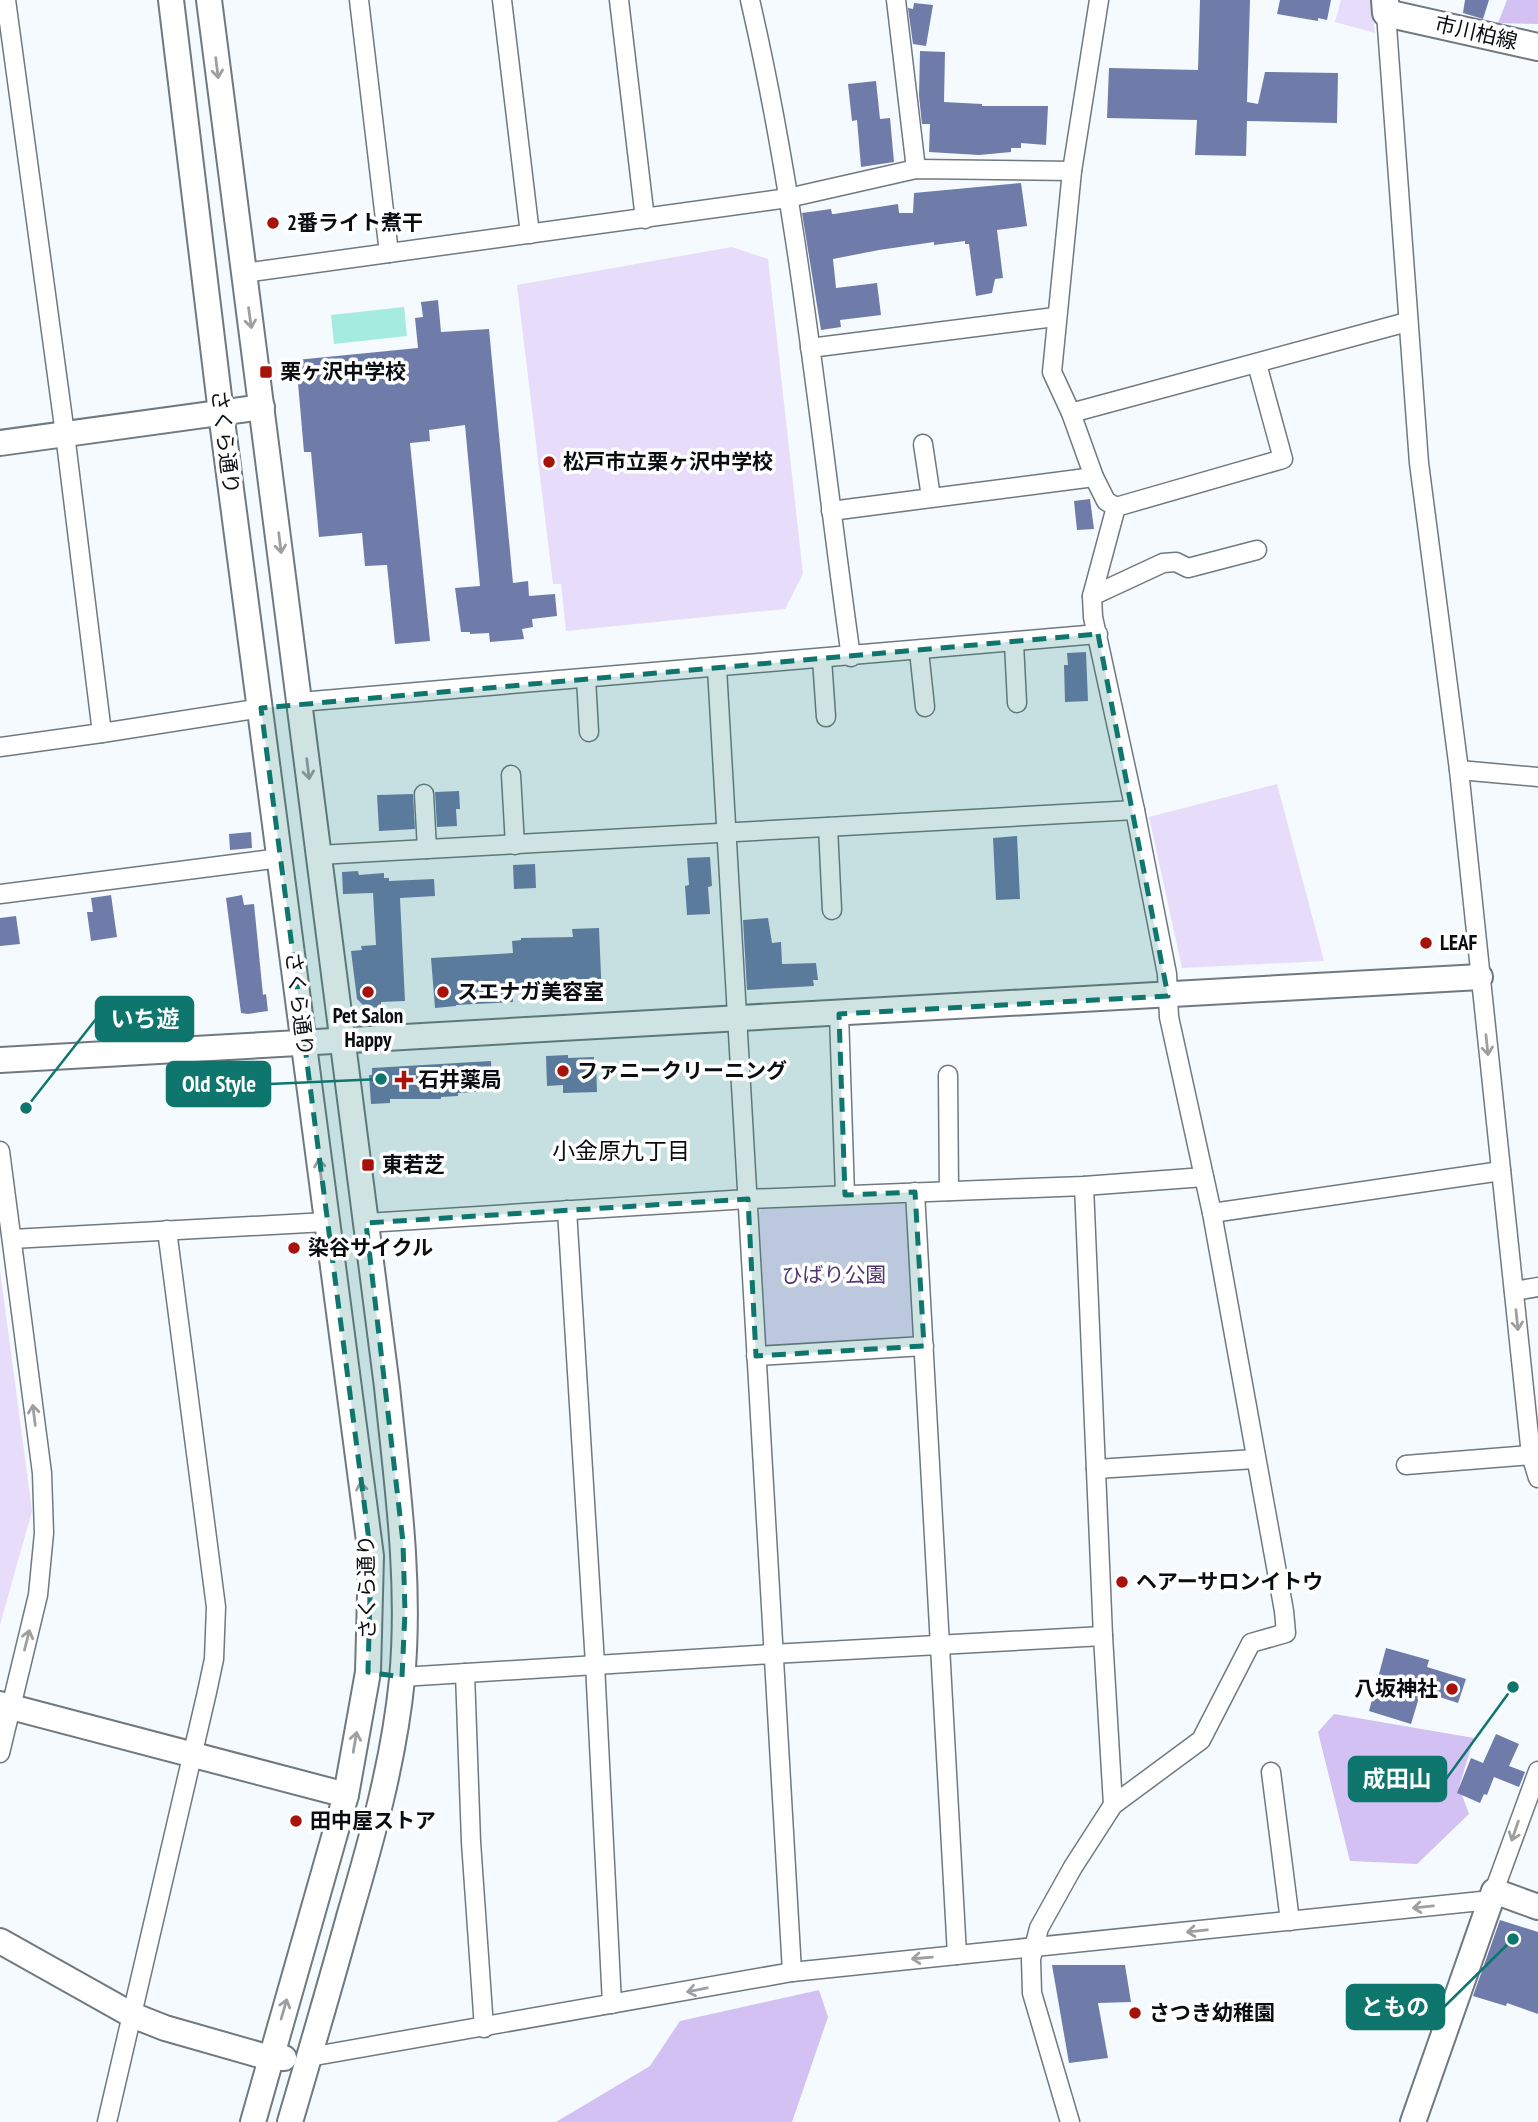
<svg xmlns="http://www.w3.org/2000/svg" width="1538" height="2122" font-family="'PT Sans Narrow','Noto Sans JP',sans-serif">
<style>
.green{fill:#e7ddfa}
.forest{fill:#d2c1f2}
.water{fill:#a6ebe0}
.building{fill:#6f7ca9}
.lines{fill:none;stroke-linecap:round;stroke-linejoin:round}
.street-casing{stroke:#70797f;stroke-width:21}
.secondary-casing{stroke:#70797f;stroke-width:28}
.primary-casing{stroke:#70797f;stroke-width:30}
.street{stroke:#fff;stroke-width:18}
.secondary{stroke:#fff;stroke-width:24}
.primary{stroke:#fff;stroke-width:26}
.oneway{stroke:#9d9fa0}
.marked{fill:#0f766e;fill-opacity:0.2;stroke:#0f766e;stroke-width:5;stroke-dasharray:14 9;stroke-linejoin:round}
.poi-dot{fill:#a7130b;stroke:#fff;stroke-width:2.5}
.labels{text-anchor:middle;stroke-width:7;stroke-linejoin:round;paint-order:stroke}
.street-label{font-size:21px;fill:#0b0e11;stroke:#fff}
.poi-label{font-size:21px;font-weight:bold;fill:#0b0e11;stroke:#fff;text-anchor:start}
.park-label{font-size:21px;fill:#4f3673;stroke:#fff}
.neighbourhood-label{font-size:23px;fill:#0b0e11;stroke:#fff}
.leader{fill:none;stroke:#0f766e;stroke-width:2.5}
.callout-dot{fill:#0f766e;stroke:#fff;stroke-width:2.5}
.callout{fill:#0f766e;stroke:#0f766e;stroke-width:2.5}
.callout-label{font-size:23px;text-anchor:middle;font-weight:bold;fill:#fff}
</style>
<rect width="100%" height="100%" fill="#f4fafe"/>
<g class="green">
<path d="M1341,0h30l4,33 -40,-11z"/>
<path d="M732,247l36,12 35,315 -18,35 -219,22 -5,-47h-8l-36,-299z"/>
<path d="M1277,784l47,177 -142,7 -33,-151z"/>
<path d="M900,1201l8,6 5,128 -5,6 -137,7 -8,-5 -7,-126 6,-8z"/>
<path d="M0,1270l32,241 -32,114z"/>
</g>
<g class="forest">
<path d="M1507,0h31v24l-40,-1z"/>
<path d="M1334,1714l140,24 -15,49 10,27 -52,50 -67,-3 -32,-129z"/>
<path d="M819,1990l9,27 -36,105h-236l94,-56 30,-45z"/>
</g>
<path class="water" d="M404,307l3,29 -73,8 -3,-29z"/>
<g class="building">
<path d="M1200,0h50l-3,102 11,2 7,-32 73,1 -1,50 -90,-2 -1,35 -51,-1 2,-35 -90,-2 2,-50 89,2z"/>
<path d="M1280,0h51l-4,20 -9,-2v3l-41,-7z"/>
<path d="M1465,0h24l-6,19 -20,-6z"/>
<path d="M914,3l19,2 -7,41 -13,-2 -5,-36 5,1z"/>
<path d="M920,51l25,1 -1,50 38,2v2h66l-2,39 -25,-2v5h-10v4l-32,3 -50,-3 1,-28h-8l-3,-28z"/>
<path d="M876,81l4,38 10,-1 4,44 -33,5 -4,-47 -5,1 -4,-37z"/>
<path d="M1021,183l6,43 -30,4 6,48 -8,1 -3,14 -16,3 -7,-52h-4v-3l-31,4v-3l-55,8 -46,9 3,29 41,-5 4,32 -41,5 1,7 -20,3 -19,-117 29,-4 1,5h2l64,-10 1,9h14l1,-20z"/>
<path d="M438,300l3,32 48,-3 24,254 15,-2 1,15 26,-2 2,22 -25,3 1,8 -11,2 2,10 -34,3 -1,-9 -19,1v-2h-9l-6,-44 25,-2 -15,-161 -36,5 1,11 -20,2 20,198 -35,3 -8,-79 -22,1 -3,-33 -43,4 -8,-85h-7l-8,-92 122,-12 -3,-30 8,-1 -2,-15z"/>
<path d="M1090,499l4,30 -17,1 -3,-29z"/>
<path d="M1086,652l2,49 -23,1 -1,-37h4l-1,-12z"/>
<path d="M459,791l1,18h-4l1,17 -20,1 -2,-35z"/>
<path d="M413,794l2,35 -36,2 -2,-36z"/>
<path d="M251,832l1,16 -22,2 -1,-16z"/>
<path d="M1017,836l3,63 -24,1 -3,-62z"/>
<path d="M710,857l2,29 -4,1 2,27 -23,1 -2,-29 4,-1 -2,-27z"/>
<path d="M535,864l1,24 -22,1 -1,-24z"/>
<path d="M358,871l1,4 25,-2v5h5v3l45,-2 1,17 -35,2 5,103 -24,1v5l-15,1 -9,-9 -6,-48 11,-1 -1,-4 15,-1 -3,-52 -30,1 -1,-22z"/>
<path d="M111,895l6,42 -26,4 -4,-29h6l-2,-14z"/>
<path d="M242,895l2,10 10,-1 9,91 3,-1 2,17 -20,3 -7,-1 -15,-115z"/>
<path d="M16,916l4,28 -20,2v-28z"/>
<path d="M768,918l4,25 9,-1 1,22 34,-1 2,17h-5l1,6 -67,4 -4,-70z"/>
<path d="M599,928l3,71 -24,1 -1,-20 -65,5 1,17 -57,3v1l-21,2 -4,-50 82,-5 -1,-12 9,-1v-2l52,-1 -1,-8z"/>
<path d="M568,1055v3l26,-1v5h2l1,30 -34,1v-8l-16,1 -1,-30z"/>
<path d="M491,1061l1,30 -34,2v3l-17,1v2h-51v4l-19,1 -2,-29h3v-7z"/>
<path d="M1386,1648l43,12 -2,7 39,12 -8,24 -37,-12 -10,33 -42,-13z"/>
<path d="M1496,1734l23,10 -10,22 16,6 -6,15 -25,-10 -7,18 -3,-1 -4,9 -23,-10 14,-35 12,5z"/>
<path d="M1500,1920l38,12v82l-31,-11 -1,3 -33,-10z"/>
<path d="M1052,1965h73l6,37 -33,1 10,55 -39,5z"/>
</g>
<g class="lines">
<defs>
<g id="street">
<path d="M6,0l59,434 37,299"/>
<path d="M359,0l30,253"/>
<path d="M502,0l28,234"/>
<path d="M619,0l26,219"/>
<path d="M750,0c50,215 70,438 101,657"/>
<path d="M896,0l20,169"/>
<path d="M1386,13l33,450 40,307 72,685 7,23"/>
<path d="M244,273l544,-75 128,-29 156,2"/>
<path d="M810,348l245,-31"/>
<path d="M1071,413l336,-91"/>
<path d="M923,444l8,53"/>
<path d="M1116,507l167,-48 -26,-95"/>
<path d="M831,511l263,-34"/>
<path d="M1092,596l71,-33 13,-1 12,6 69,-18"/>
<path d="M1014,643l3,60"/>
<path d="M919,651l6,56"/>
<path d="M822,659l4,58"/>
<path d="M717,668l75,1304"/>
<path d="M586,678l3,54"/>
<path d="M300,702l798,-68"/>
<path d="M0,747l102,-14 159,-25"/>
<path d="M1459,770l79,7"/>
<path d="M511,775l4,70"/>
<path d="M424,794l3,55"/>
<path d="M828,827l4,83"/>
<path d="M318,855l817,-45"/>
<path d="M0,894l280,-36"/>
<path d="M839,1014l6,181"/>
<path d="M948,1075l1,116"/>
<path d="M0,1151l42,322 2,60 -6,62 -38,158"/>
<path d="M1084,1186l19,450 10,169"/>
<path d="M915,1192l42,763"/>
<path d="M567,1210l28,454 17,340"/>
<path d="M1212,1213l289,-42"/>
<path d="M366,1223l382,-24 336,-13 120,-9"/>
<path d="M12,1239l314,-17"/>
<path d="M1514,1291l24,-4"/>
<path d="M756,1356l168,-10"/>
<path d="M1406,1465l125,-10"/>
<path d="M1096,1469l159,-10"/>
<path d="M465,1673l6,169 13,186"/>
<path d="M402,1677l370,-23 331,-18"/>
<path d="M1271,1772l19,149"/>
<path d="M1494,1891l44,-120"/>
<path d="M309,2057l483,-85 699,-72"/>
<path d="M107,2122l100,-430 7,-33 2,-52 -49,-377"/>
<path d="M1070,2122l-38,-129 -1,-34 8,-31 34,-61 40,-62 88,-65 50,-97 35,-10 -2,-22 -72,-398 -43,-196 -2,-43 -32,-164 -42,-193 -1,-21 24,-89 -10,-6 -12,-24 -23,-64 -19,-41 20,-201 27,-171"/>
</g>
<g id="secondary">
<path d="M171,0l50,413 150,1143 -3,116 -22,123 -93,327"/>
<path d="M209,0l178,1387c10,97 24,194 15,292 -8,82 -30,159 -53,238 -19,69 -39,137 -59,205"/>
<path d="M0,443l262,-36"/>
<path d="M0,1060c493,-32 987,-52 1480,-83"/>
<path d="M0,1704l346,91"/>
<path d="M0,1941l132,74 33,13 105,30h14"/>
<path d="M1413,2122l81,-231 44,16"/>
</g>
<path id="primary" d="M1385,0l1,13 152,34"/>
</defs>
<use href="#street" class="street-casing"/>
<use href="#secondary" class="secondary-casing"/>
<use href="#primary" class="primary-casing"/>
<use href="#street" class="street"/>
<use href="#secondary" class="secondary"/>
<use href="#primary" class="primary"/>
</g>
<defs><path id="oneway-shaft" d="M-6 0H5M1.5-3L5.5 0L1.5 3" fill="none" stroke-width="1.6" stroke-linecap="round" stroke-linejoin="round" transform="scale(1.75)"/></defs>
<g class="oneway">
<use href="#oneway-shaft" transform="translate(217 68) rotate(83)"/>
<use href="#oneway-shaft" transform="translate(250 318) rotate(82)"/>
<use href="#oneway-shaft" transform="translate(280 543) rotate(83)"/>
<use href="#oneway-shaft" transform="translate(308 769) rotate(83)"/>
<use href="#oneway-shaft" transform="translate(1487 1045) rotate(84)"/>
<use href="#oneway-shaft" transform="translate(320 1169) rotate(-97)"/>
<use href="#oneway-shaft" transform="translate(1517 1320) rotate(84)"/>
<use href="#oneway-shaft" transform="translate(34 1415) rotate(-97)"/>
<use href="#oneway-shaft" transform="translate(362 1492) rotate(-98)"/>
<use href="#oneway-shaft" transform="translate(27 1640) rotate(-76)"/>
<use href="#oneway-shaft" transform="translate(355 1742) rotate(-80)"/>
<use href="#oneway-shaft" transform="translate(1515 1831) rotate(109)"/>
<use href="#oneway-shaft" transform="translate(1423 1907) rotate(174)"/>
<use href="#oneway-shaft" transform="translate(1197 1931) rotate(174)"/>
<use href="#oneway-shaft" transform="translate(922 1958) rotate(175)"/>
<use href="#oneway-shaft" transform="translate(697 1990) rotate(169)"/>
<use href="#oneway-shaft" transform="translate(284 2009) rotate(-74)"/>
</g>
<path class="marked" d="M1098,634l70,362 -329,18 6,181 70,-3 9,154 -168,10 -8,-157 -382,24 37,319 2,70 -3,65 -34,-5 3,-116 -110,-848z"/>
<g class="poi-dot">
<circle cx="273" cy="223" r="7"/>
<rect x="259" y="365" width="14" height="14" rx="3.5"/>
<circle cx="549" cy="462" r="7"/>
<circle cx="1426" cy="943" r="7"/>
<circle cx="368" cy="992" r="7"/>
<circle cx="443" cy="992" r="7"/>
<circle cx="563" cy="1071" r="7"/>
<path d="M400.5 1069.5h7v7h7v7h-7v7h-7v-7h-7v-7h7z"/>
<rect x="361" y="1158" width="14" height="14" rx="3.5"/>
<circle cx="294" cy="1248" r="7"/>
<circle cx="1122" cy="1582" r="7"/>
<circle cx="1452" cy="1689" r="7"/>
<circle cx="296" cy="1821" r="7"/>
<circle cx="1135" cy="2013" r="7"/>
</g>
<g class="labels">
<g class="street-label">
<text transform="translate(1476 33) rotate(13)" y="7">市川柏線</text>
<text transform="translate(225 442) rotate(83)" y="7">さくら通り</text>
<text transform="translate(299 1004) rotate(83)" y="7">さくら通り</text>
<text transform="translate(367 1587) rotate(-91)" y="7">さくら通り</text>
</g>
<g class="poi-label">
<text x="287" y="230">2番ライト煮干</text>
<text x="280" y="379">栗ヶ沢中学校</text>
<text x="563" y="469">松戸市立栗ヶ沢中学校</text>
<text x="1440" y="950">LEAF</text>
<text x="457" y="999">スエナガ美容室</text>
<text x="368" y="1023" text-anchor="middle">Pet Salon<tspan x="368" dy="24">Happy</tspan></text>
<text x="577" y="1078">ファニークリーニング</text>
<text x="418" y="1087">石井薬局</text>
<text x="382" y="1172">東若芝</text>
<text x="308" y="1255">染谷サイクル</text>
<text x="1136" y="1589">ヘアーサロンイトウ</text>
<text x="1438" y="1696" text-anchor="end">八坂神社</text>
<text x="310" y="1828">田中屋ストア</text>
<text x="1149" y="2020">さつき幼稚園</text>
</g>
<g class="park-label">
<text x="834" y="1282">ひばり公園</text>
</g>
<g class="neighbourhood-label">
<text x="621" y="1159">小金原九丁目</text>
</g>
</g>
<path class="leader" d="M26 1108L96 1019M381 1079L270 1084M1513 1687L1446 1779M1513 1939L1444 2007"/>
<g class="callout-dot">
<circle cx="26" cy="1108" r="7"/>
<circle cx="381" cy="1079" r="7"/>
<circle cx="1513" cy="1687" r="7"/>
<circle cx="1513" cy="1939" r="7"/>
</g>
<g class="callout">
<rect x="96" y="997" width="97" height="44" rx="7"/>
<rect x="167" y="1062" width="103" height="44" rx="7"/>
<rect x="1349" y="1757" width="97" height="44" rx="7"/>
<rect x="1347" y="1985" width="97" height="44" rx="7"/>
</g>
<g class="callout-label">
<text x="145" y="1027">いち遊</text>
<text x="219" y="1092">Old Style</text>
<text x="1397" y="1787">成田山</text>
<text x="1395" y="2015">ともの</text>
</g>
</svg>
